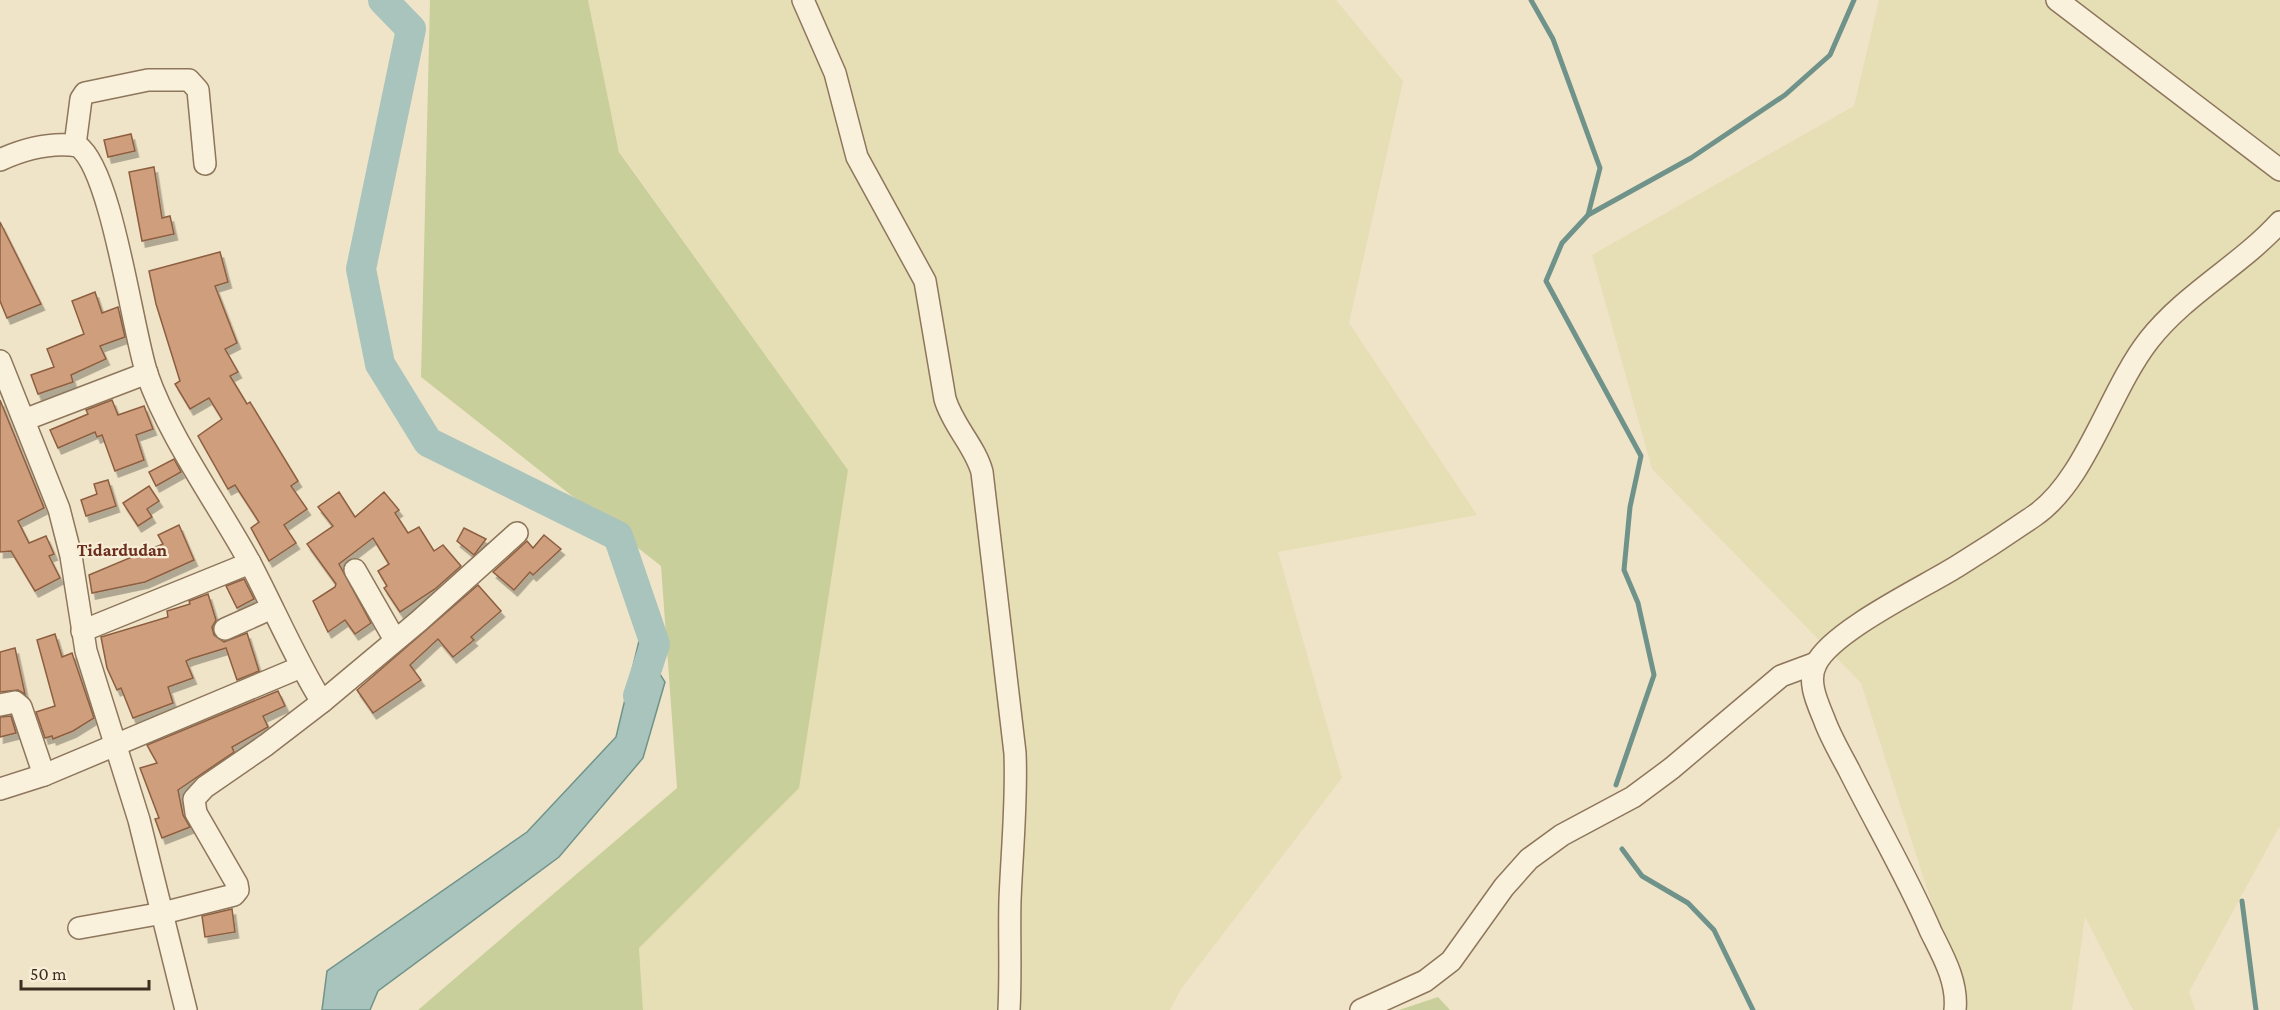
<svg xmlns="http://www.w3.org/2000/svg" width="2280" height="1010" font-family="'Crimson Pro',serif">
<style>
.farmland{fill:#e6deb5}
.green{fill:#c9cf9b}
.water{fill:#a9c4bc;stroke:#6f938a;stroke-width:1.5}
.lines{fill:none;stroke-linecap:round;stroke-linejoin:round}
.stream{stroke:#6f938a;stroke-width:5}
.river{stroke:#a9c4bc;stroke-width:30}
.building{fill:#cf9f7d;stroke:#8d5f41;stroke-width:1.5;filter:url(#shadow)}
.minor-casing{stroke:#8d765c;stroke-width:24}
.minor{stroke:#faf1dc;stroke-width:21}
.labels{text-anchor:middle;stroke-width:4.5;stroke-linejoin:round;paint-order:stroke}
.quarter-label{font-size:18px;font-weight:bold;fill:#6b2e1e;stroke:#f7eed8}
</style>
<defs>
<filter id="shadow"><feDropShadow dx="3.5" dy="6" stdDeviation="0" flood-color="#0004"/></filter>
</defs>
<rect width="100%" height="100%" fill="#f0e4c8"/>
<g class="farmland">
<path d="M588,0h748l67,81 -54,242 128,192 -199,37 64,226 -161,211 -11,21h-527l-5,-78 210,-462 -229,-319z"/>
<path d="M1879,0h401v829l-1,-2 -90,165 6,18h-62l-48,-93 -13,93h-106l-105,-327 -209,-214 -60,-214 262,-149z"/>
</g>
<g class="green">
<path d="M430,0h158l31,152 229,318 -49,318 -160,160 4,62h-225l259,-222 -16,-222 -240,-189z"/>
<path d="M1438,997l12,13h-51z"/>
</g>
<path class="water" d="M639,641l26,41 -22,76 -84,99 -181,134 -8,19h-48l5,-39 200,-139 89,-95z"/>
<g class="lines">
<g class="stream">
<path d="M1531,0l22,39 47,129 -12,47"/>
<path d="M1616,785l38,-110 -16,-72 -14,-33 6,-63 11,-51 -95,-175 16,-38 26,-28 103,-57 94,-63 45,-40 24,-55"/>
<path d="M1622,849l20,27 46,27 26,27 39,80"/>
<path d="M2242,901l14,109"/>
</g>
<path class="river" d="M383,0l28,29 -50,240 19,95 48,78 190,94 37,108 -17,52"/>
</g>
<g class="building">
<path d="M131,134l4,17 -27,6 -4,-17z"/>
<path d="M154,167l8,51 8,-2 4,18 -32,7 -13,-69z"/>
<path d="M0,222l41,82 -34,14 -7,-17z"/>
<path d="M220,252l8,30 -13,4 22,57 -12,6 13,23 -8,4 17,28 3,-2 48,79 -7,5 16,23 -23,16 12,18 -27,18 -18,-33 8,-6 -24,-37 -7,4 -30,-53 24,-17 -13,-21 -19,11 -15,-25 5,-3 -24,-77 -7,-33z"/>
<path d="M95,292l7,21 16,-6 7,30 -25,9 6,13 -35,16 2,7 -35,12 -7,-19 23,-8 -7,-18 37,-15 -12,-33z"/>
<path d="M0,400l44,108 -26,13 11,22 17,-7 8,18 -5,2 11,22 -25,13 -24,-40 -11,1z"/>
<path d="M112,400l6,15 26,-9 9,23 -17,6 8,25 -29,11 -13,-36 -5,2 -2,-5 -37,16 -8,-18 38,-16 -2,-4z"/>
<path d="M174,459l7,13 -25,14 -7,-14z"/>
<path d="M108,480l8,26 -30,10 -5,-16 16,-6 -3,-10z"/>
<path d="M149,486l10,15 -12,8 5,8 -14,9 -15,-23z"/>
<path d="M339,492l16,25 29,-25 15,18 -4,3 13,20 11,-6 15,24 9,-6 18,21 -26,23 -35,23 -16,-24 3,-2 -9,-15 11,-7 -16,-26 -34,26 32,59 -16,11 -10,-14 -17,12 -15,-31 22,-14 1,-3 -29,-40 26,-18 -15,-19z"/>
<path d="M179,525l15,35 -49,22 -53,11 -3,-18 74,-31 -5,-9z"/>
<path d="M464,528l22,11 -12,16 -17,-14z"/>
<path d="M544,535l17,14 -28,26 -3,-3 -16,18 -21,-18 34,-31 6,7z"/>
<path d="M244,579l10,20 -17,9 -11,-22z"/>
<path d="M478,585l23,26 -30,26 3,3 -21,17 -15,-18 -28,26 11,15 -48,33 -16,-23z"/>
<path d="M208,594l8,26 -4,7 2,8 10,7 23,-9 12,38 -22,9 -11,-32 -36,11 -4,2 7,17 -25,9 5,16 -40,15 -12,-30 -4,2 -10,-22 -6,-31 67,-20 -1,-6 23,-7 -1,-3z"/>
<path d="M55,634l7,23 10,-4 22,65 -21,13 -20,8 -1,-3 -7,2 -9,-26 19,-6 -18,-66z"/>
<path d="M15,648l10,46 -7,-4 -18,2v-40z"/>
<path d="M278,691l7,15 -22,10 5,11 -36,20 2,5 -56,38 5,25 7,12 -28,11 -7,-19 4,-1 -19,-50 17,-5 -10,-18z"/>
<path d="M11,716l5,17 -16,4v-20z"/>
<path d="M232,909l3,23 -30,5 -3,-21z"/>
</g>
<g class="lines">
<defs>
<g id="minor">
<path d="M803,0l32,73 22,84 68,124 20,118c8,27 30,47 37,73l33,281c2,49 -3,97 -5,147 -1,36 1,73 -1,110"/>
<path d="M2057,0l223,170"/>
<path d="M75,145l6,-46 4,-6 63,-13h41l9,10 7,74"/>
<path d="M0,160c24,-11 52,-18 78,-14 34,24 54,183 69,228 21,61 70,129 102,187 25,47 45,96 73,141l-56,43 -61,42 -11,12 2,14 41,71 1,6 -4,5 -71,18 -84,15"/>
<path d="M0,361l59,148 12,47 15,95 53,169 47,190"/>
<path d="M24,420l123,-47"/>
<path d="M355,570l40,70"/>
<path d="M225,629l47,-21"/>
<path d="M82,631l168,-68"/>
<path d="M322,702l97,-81 98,-88"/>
<path d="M0,705l15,-3 6,5 23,68"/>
<path d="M0,789l44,-14 257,-108"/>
<path d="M1361,1010l64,-29 26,-20 53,-74 25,-28 33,-24 71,-38 39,-29 109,-92 35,-13"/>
<path d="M1955,1010c3,-28 -12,-54 -24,-78 -24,-56 -55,-108 -82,-162 -9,-17 -19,-34 -25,-51 -7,-17 -17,-38 -8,-55 16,-33 106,-76 140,-97 26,-16 52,-33 78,-51 52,-35 75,-125 115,-176 36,-46 92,-75 131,-118"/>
</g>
</defs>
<use href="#minor" class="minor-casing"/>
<use href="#minor" class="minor"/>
</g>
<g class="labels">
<g class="quarter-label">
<text x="122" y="556">Tidardudan</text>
</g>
</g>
<path d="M21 980v9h128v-9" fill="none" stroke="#3d2e20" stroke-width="3"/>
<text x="30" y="980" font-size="18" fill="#3d2e20" stroke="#f7eed8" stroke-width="4.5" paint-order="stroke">50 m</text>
</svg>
